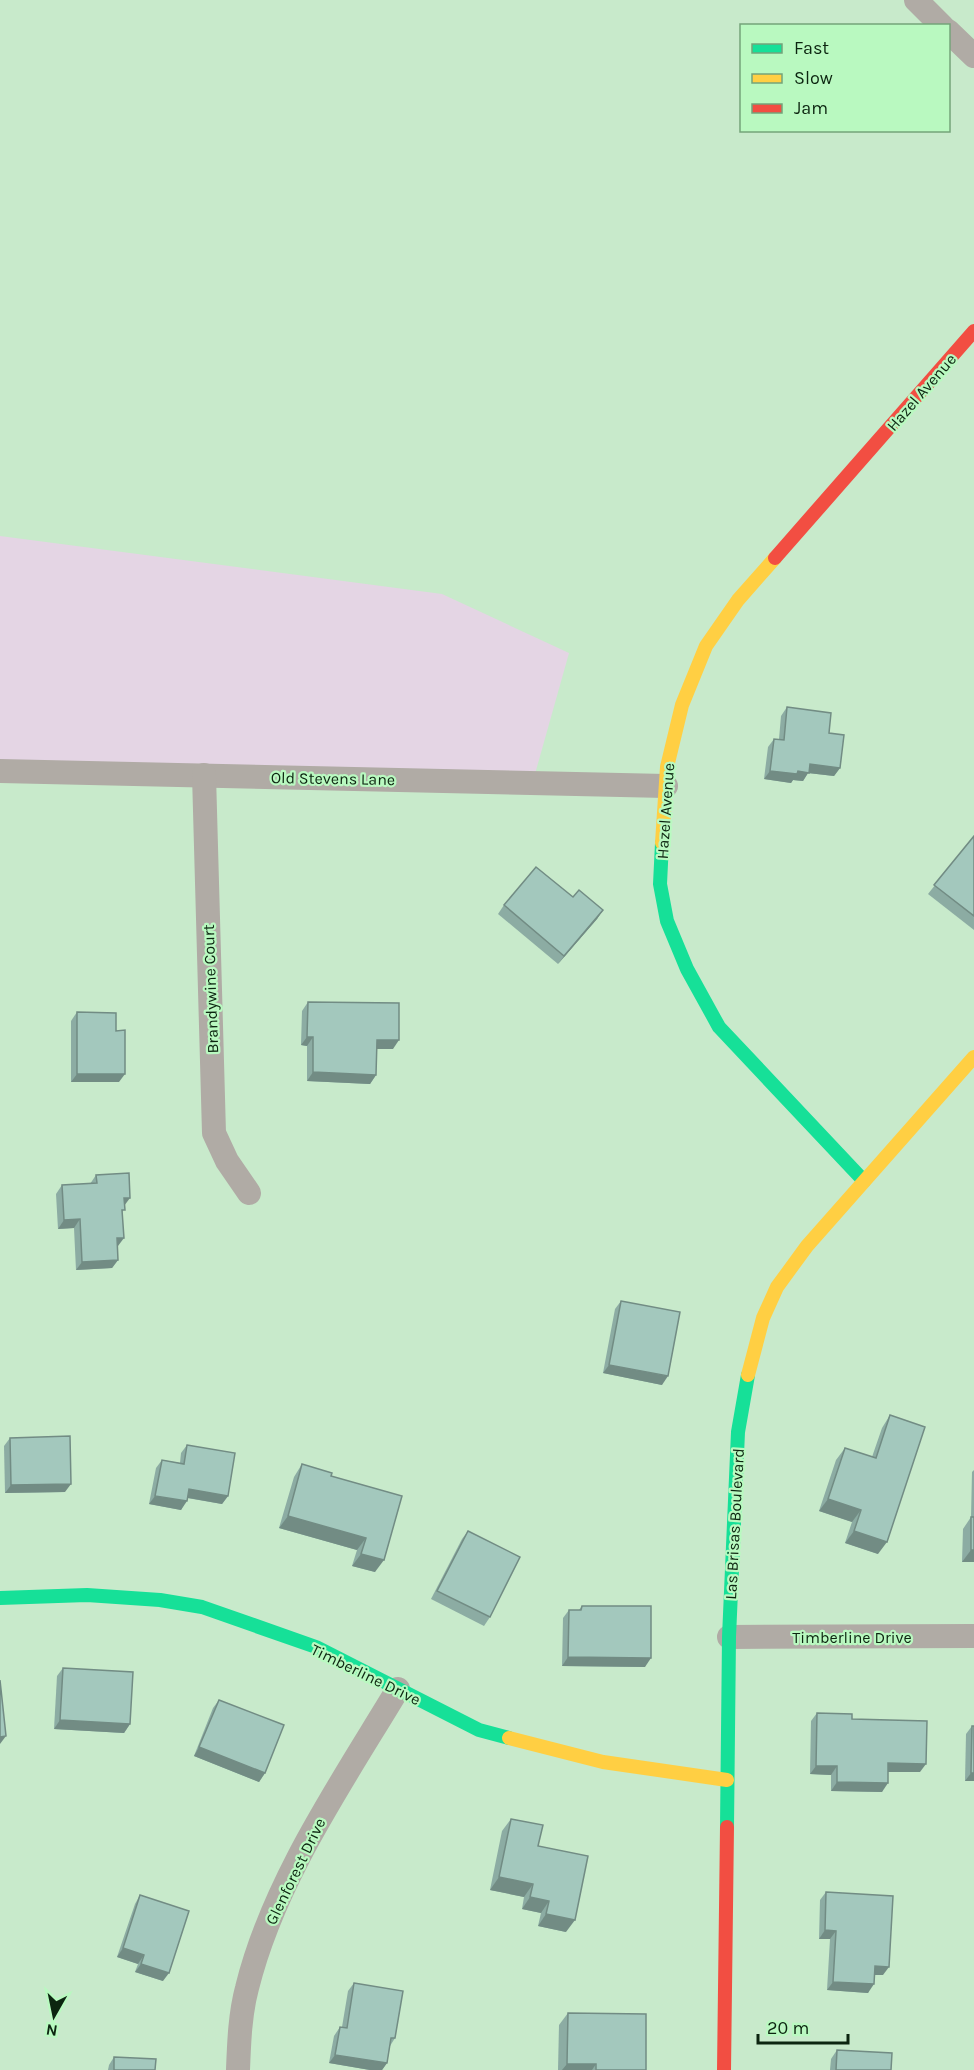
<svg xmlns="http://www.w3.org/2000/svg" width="974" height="2070" font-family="Karla,sans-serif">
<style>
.green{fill:#e4d5e4}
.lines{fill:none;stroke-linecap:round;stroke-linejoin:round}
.street{stroke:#b0aba5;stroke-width:24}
.fast{stroke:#16e098;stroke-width:14}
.slow{stroke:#ffcf43;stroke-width:14}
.jam{stroke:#f24e42;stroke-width:14}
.wall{fill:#8caca3}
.shaded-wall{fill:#728c84}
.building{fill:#a3c8bd;stroke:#728c84;stroke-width:1.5}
.labels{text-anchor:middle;stroke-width:4.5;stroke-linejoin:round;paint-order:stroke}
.street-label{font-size:16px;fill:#0c2510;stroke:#b9f9c0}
</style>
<rect width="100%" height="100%" fill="#c8eacb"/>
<path class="green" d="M0,536l442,58 127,59 -34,121 -535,-7z"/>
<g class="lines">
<g class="street">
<path d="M916,0l26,26"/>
<path d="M948,31l26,25"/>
<path d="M0,771l666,15"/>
<path d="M204,775l10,358 13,28 22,32"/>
<path d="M729,1637l245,-1"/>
<path d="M238,2070c1,-27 2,-56 9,-82 26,-106 95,-206 151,-299"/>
</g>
<g class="fast">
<path d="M662,843l-2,41 7,37 20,48 32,58 145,154"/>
<path d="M0,1598l87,-3 73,5 42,7 114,40 163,83 30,8"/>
<path d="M727,1827l2,-190 9,-205 10,-57"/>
</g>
<g class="slow">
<path d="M662,843l5,-76 15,-62 24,-59 32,-46 37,-42"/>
<path d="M748,1375l15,-57 14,-31 30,-41 167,-189"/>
<path d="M509,1738l94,24 124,18"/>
</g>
<g class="jam">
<path d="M775,558l199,-227"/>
<path d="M724,2070l3,-243"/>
</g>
</g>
<g class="wall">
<path d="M787,707l42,26 11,35 -6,8 -26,-3 -5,8 -10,-1 -2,3 -27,-4 4,-32 6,-8h5l2,-23z"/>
<path d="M974,836v94l-46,-36z"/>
<path d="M573,897l30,13 -6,9 -39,45 -60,-50 6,-9z"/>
<path d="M308,1002l85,47h-17v26l-6,9 -63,-3v-35l-6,-1 1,-34z"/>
<path d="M77,1012l39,19 3,51h-48v-61z"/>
<path d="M96,1175l28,31 -2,7 -5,33 1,14 -6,8 -36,2 -2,-42 -16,1 -2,-35 6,-9 28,-1z"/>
<path d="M621,1301l41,84 -59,-12 12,-64z"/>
<path d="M890,1415l-12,139 -33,-11 7,-21 -33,-11 17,-51 9,-12 27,9 10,-29z"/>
<path d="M10,1438l55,54 -60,1 -1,-47z"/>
<path d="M187,1445l41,51 -6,8 -35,-6 -6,12 -32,-6 7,-36 6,-8 18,3 1,-10z"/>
<path d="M302,1464l29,12 71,20 -27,76 -23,-6 5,-16 -78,-22 15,-51z"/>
<path d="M974,1470v92h-12l1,-33 8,-12 1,-45z"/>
<path d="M468,1531l22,86 -6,9 -53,-27 31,-60z"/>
<path d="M582,1606l63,61 -83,-1 1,-48 6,-8h10z"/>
<path d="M63,1668l67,56 -6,9 -70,-4 3,-53z"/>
<path d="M219,1700l46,73 -6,9 -65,-26 19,-48z"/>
<path d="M817,1713l35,6 68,53h-32l-6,20 -51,-1v-16l-21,-1 1,-53z"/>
<path d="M972,1726l2,55h-9l1,-47z"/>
<path d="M511,1819l55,113 -28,-6 3,-13 -19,-4 2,-12 -34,-7 12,-59z"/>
<path d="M826,1892l57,83h-8l-7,18 -41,-3 3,-51h-11l1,-39z"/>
<path d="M140,1895l23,86 -28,-9 3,-8 -21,-7 18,-53z"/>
<path d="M354,1983l41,55 -5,8 -3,17 -5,7h-12l-41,-7 5,-27 6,-9h2l6,-36z"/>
<path d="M568,2013l78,57h-88l1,-45z"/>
<path d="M837,2050l54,20h-61l1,-11z"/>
<path d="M114,2057l41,13h-47l1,-5z"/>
</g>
<g class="shaded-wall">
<path d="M810,764l30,4 -6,8 -26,-3 -5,8 -10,-1 -2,3 -27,-4 6,-8h28z"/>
<path d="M603,910l-6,9 -39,45 6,-8z"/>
<path d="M307,1037h6l-6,9 -6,-1z"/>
<path d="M377,1040h22l-6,9h-22z"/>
<path d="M313,1072l63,3 -6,9 -63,-3z"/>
<path d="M77,1074h48l-6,8h-48z"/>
<path d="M124,1198h6l-6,8z"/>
<path d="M80,1219l-6,9 -16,1 6,-9z"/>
<path d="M117,1238h7l-6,8z"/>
<path d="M118,1260l-6,8 -36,2 6,-8z"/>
<path d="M609,1365l59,11 -6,9 -59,-12z"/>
<path d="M71,1484l-6,8 -60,1 6,-8z"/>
<path d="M189,1489l39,7 -6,8 -39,-7z"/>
<path d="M155,1496l32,5 -6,9 -32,-6z"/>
<path d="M828,1499l33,11 -9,12 -33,-11z"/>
<path d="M288,1516l78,22 -9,12 -78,-22z"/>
<path d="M854,1531l33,11 -9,12 -33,-11z"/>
<path d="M971,1550h3v12h-12z"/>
<path d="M361,1554l23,6 -9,12 -23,-6z"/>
<path d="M568,1657l83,1 -6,9 -83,-1z"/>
<path d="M60,1720l70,4 -6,9 -70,-4z"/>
<path d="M6,1736l-6,8v-7z"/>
<path d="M199,1747l66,26 -6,9 -65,-26z"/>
<path d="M888,1763l38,1 -6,8h-38z"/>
<path d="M816,1766h21l-6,9 -21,-1z"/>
<path d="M971,1773h3v8h-9z"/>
<path d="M837,1782l51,1 -6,9 -51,-1z"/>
<path d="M499,1877l34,7 -9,13 -34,-7z"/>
<path d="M530,1897l19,4 -8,12 -19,-4z"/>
<path d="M546,1914l29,6 -9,12 -28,-6z"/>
<path d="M825,1930l11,1 -6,8h-11z"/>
<path d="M123,1948l21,7 -6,9 -21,-7z"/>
<path d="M141,1964l28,9 -6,8 -28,-9z"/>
<path d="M875,1966l14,1 -6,8h-14z"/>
<path d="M833,1982l41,2 -6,9 -41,-3z"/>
<path d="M335,2055l52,8 -5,7h-12l-41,-7z"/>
<path d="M567,2064h29l-4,6h-30z"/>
</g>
<g class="building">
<path d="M787,707l44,6 -2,20 15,2 -4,33 -30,-4 -1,9 -11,-2 -1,3 -27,-3 4,-32 10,1z"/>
<path d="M974,836v80l-40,-31z"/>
<path d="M536,867l37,30 6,-7 24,20 -39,46 -60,-51z"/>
<path d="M308,1002l91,1v37h-22l-1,35 -63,-3v-35h-6z"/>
<path d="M77,1012l39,1v18l9,-1v44h-48z"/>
<path d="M129,1173l1,25h-6l1,12h-3l2,28h-7l1,22 -36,2 -2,-43 -16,1 -2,-35 35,-2 -1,-8z"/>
<path d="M621,1301l59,11 -12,64 -59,-11z"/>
<path d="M890,1415l35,12 -38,115 -33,-11 7,-21 -33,-11 17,-51 31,10z"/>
<path d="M70,1436l1,48 -60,1 -1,-47z"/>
<path d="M187,1445l48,8 -7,43 -39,-7 -2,12 -32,-5 7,-36 22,4z"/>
<path d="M302,1464l30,9 -1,3 71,20 -18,64 -23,-6 5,-16 -78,-22z"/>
<rect x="971" y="1517" width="3" height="33"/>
<path d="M468,1531l52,26 -30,60 -53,-26z"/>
<path d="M582,1606h69v52l-83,-1 1,-47h12z"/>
<path d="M63,1668l70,4 -3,52 -70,-4z"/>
<path d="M0,1680l6,56 -6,1z"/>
<path d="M219,1700l65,25 -19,48 -66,-26z"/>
<path d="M817,1713l35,1v5l75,2 -1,43 -38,-1v20l-51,-1v-16h-21z"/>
<path d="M972,1726h2v47h-3z"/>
<path d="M511,1819l32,6 -5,21 50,10 -13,64 -29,-6 3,-13 -19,-4 3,-13 -34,-7z"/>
<path d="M826,1892l67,4 -4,71 -14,-1 -1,18 -41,-2 3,-51 -11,-1z"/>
<path d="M140,1895l49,16 -20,62 -28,-9 3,-9 -21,-7z"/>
<path d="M354,1983l49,8 -8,47h-4l-4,25 -52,-8 5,-28 7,1z"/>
<path d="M568,2013l78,1v56h-50v-6h-29z"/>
<path d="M837,2050l55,3 -1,17h-55z"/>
<path d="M114,2057l42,2 -1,11h-41z"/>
</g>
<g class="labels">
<g class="street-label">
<text transform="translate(921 392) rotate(-49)" y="6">Hazel Avenue</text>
<text transform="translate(333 778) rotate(1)" y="6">Old Stevens Lane</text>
<text transform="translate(665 811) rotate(-86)" y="6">Hazel Avenue</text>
<text transform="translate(210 989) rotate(-92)" y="6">Brandywine Court</text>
<text transform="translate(734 1524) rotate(-87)" y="6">Las Brisas Boulevard</text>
<text x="852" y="1643">Timberline Drive</text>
<text transform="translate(366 1674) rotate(26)" y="6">Timberline Drive</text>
<text transform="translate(295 1871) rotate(-64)" y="6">Glenforest Drive</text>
</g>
</g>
<rect x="740" y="24" width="210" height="108" fill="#b9f9c0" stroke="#74a47a" stroke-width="1.5"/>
<rect x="752" y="44" width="30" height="9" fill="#16e098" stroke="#74a47a" stroke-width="1.5"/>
<text x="794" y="54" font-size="18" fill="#0c2510">Fast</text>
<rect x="752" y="74" width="30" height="9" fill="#ffcf43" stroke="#74a47a" stroke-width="1.5"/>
<text x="794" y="84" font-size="18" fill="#0c2510">Slow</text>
<rect x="752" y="104" width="30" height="9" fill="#f24e42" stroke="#74a47a" stroke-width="1.5"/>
<text x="794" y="114" font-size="18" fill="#0c2510">Jam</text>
<g transform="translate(54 2016) rotate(189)" stroke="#b9f9c0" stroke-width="4.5" paint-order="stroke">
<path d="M0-4.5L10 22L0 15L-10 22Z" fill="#0c2510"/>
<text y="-9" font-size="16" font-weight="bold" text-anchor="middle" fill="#0c2510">N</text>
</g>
<path d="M758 2034v9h90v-9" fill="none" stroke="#0c2510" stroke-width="3"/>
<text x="767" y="2034" font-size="18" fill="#0c2510" stroke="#b9f9c0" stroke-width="4.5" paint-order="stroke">20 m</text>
</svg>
